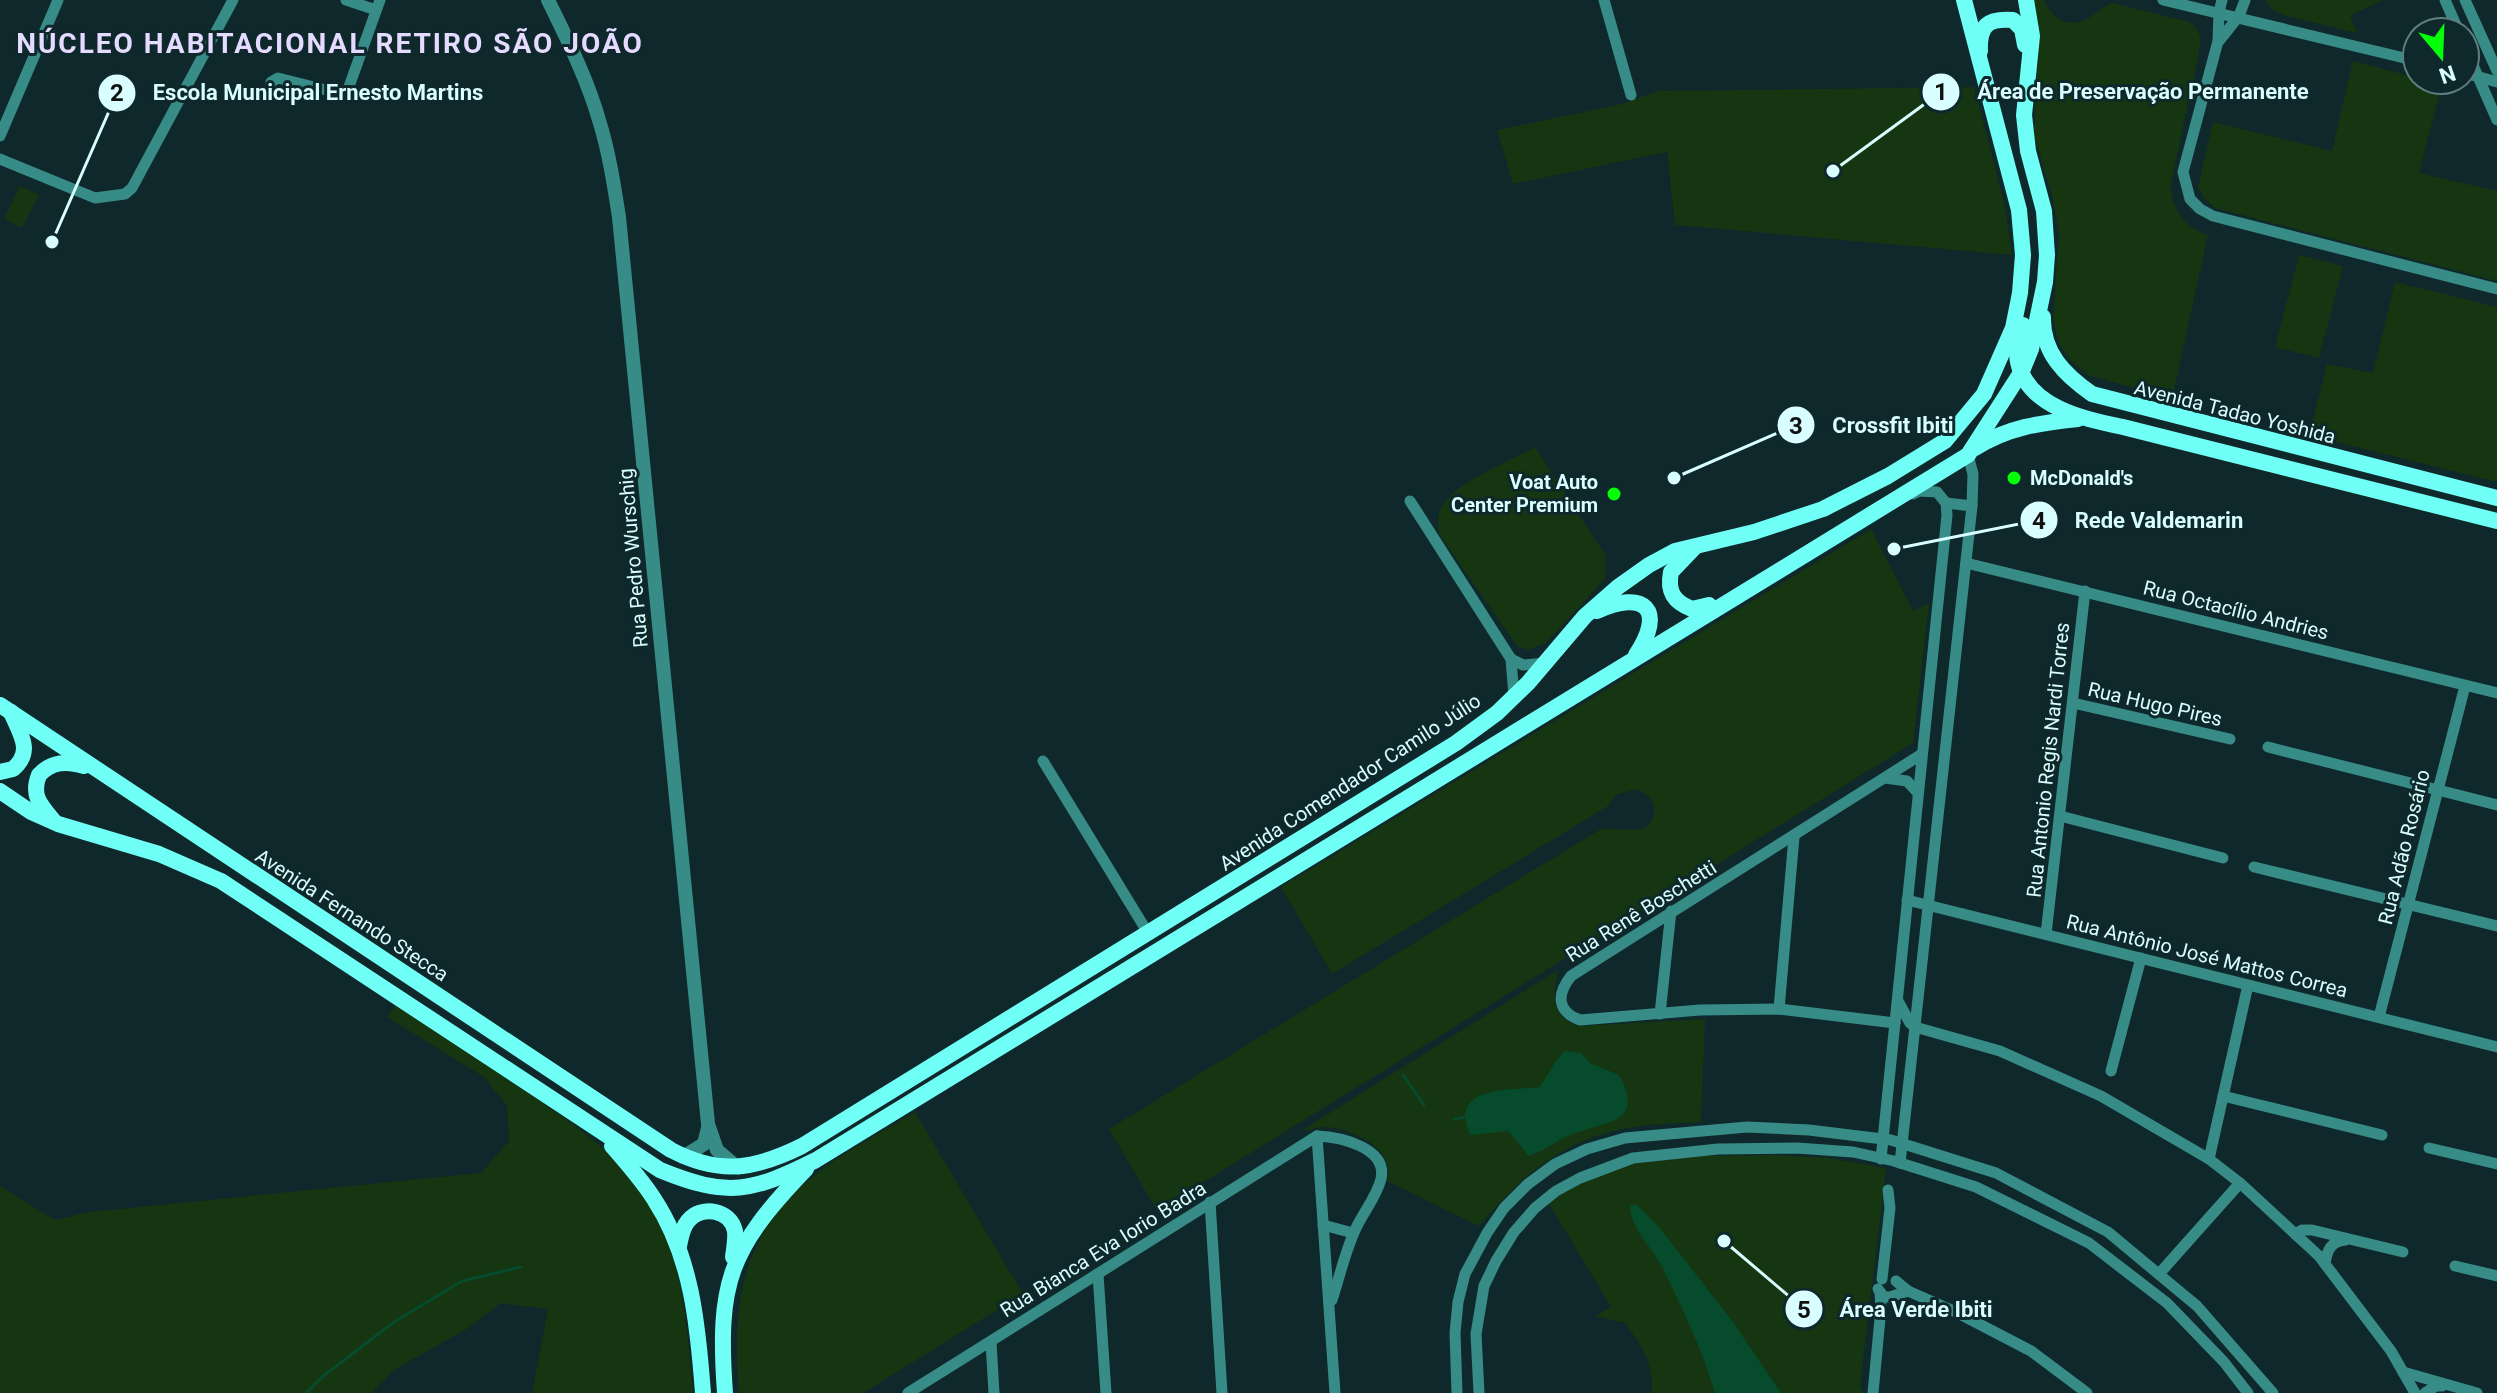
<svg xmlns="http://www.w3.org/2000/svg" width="2497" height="1393" font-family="Roboto,sans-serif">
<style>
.green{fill:#163511}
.water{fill:#074b2d}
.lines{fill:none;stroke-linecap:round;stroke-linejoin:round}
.stream{stroke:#074b2d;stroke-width:3}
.minor{stroke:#378c88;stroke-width:11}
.tertiary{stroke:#378c88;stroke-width:14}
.secondary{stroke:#6ffff6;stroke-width:16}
.poi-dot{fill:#04ff08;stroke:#0f282b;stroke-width:3}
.labels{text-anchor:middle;stroke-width:6;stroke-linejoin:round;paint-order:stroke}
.street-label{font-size:20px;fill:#d8feff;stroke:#0f282b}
.poi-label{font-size:20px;font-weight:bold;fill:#d8feff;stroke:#0f282b;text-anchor:start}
.district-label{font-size:28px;font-weight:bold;letter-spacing:2px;fill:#e5daff;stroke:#0f282b}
.leader{fill:none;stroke:#d8feff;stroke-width:3}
.callout-dot{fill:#d8feff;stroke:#0f282b;stroke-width:3}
.mark-label{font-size:24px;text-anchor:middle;font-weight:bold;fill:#111}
.callout-label{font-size:22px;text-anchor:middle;font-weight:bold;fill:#d8feff;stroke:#0f282b;stroke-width:6;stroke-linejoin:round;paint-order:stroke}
</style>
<rect width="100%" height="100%" fill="#0f282b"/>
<g class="green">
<path d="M2033,0h11c7,19 27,30 46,17 8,-5 13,-10 22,-14l78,19c12,10 11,17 9,31l-29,135c5,25 14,39 38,47l-36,164 -84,-24 -18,-15 -11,-17 -6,-23 6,-86 -7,-38 -18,-61 4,-83z"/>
<path d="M2265,0h119l-34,15 7,18 -74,-18 -11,-6z"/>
<path d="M2353,61l64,17v2l25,4 -23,89 78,18v90l-282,-73 -11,-10 -6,-11 15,-65 119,29z"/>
<path d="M1974,87l31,119 7,49 -337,-30 -8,-73 -154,32 -16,-54 125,-26 36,-13z"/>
<path d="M20,186l19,9 -17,33 -18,-9z"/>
<path d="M2299,255l44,11 -24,92 -44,-11z"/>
<path d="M2395,282l102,25v175l-188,-47 18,-71 46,9z"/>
<path d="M1535,447l71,109 -1,23 -59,64 -18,7 -11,-4 -78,-112c-2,-10 -2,-21 4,-30 16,-23 67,-43 92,-57z"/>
<path d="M1871,529l42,82 16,-8 -16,140 -756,468 -48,-82 492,-300c17,-3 55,12 53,-21 -1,-10 -8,-14 -17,-19l-21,6 -8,11 -276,168 -51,-87z"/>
<path d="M1558,970c-5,27 -9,43 20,56l127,-7 -4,103c-22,2 -46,1 -68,5 -71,12 -109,47 -154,99l-92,-45c11,-31 -35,-52 -60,-54 -9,0 -18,3 -26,4z"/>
<path d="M396,1005c37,25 75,50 112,75 58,39 124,78 153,145 23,53 27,112 32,168h-161l16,-84 -47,-6 -33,25 -74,42 -22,23h-372v-207l55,34 34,-8 392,-39 28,-32 -2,-35 -23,-29 -97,-60z"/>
<path d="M915,1112l108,182 -160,99h-124c-7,-87 1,-157 72,-215 31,-26 70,-45 104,-66z"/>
<path d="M1772,1155l57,3 57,10 -26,218 3,7h-212c4,-29 -10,-48 -26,-70l-30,-7 16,-9 -63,-105 31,-20 2,2v-3l38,-16 22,-3 64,-6z"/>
</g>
<g class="water">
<path d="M1565,1051l16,2 9,10 29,12c26,48 -11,46 -44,58 -16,6 -29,17 -46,23l-21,-25 -38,4c-22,-50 38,-44 69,-48 11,-13 13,-24 26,-36z"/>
<path d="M1630,1205h7l22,22 74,95 48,71h-66c-13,-44 -33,-86 -54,-128 -10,-19 -31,-37 -31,-60z"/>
</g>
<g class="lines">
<g class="stream">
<path d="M1403,1075l21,30"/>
<path d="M1454,1119l12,-2"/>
<path d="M306,1393l16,-16 72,-55 68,-41 59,-14"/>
</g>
<g class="minor">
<path d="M346,0l30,10"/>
<path d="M1604,0l27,95"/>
<path d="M2163,0l254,61"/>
<path d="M2222,0l-3,12 -1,29 -35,131 7,27 10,10 13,7 284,73"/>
<path d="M2445,0l14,32"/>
<path d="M2465,0l32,71"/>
<path d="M2219,41l20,-25 6,-16"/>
<path d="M2465,47l32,73"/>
<path d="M2465,73l32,9"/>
<path d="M271,82l7,-4 68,17 34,-95"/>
<path d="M0,136l58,-136"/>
<path d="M0,159l95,39 30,-4 7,-6 101,-188"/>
<path d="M1410,501l101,158 3,37"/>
<path d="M1946,503l26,3"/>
<path d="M1966,563l531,130"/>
<path d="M1511,659l12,6 22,-2"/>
<path d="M2073,703l157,36"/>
<path d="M2268,747l229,58"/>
<path d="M1043,761l105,172"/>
<path d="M1885,778l22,3 11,12"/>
<path d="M2060,816l163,42"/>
<path d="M2254,867l243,59"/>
<path d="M1907,900l590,147"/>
<path d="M2046,934l39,-343"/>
<path d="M1898,1001l12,22 5,4 85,24 101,45 108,63 31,24 79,73 72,95 24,42"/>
<path d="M1779,1009l15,-172"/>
<path d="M1660,1014l11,-103"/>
<path d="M2379,1017l86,-331"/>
<path d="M1895,1023l-116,-14 -79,1 -120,10c-24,-9 -23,-26 -9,-44l351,-222"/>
<path d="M2111,1071l30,-113"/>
<path d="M2223,1096l159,39"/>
<path d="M1317,1136l18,257"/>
<path d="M1317,1136c22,1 71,11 64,43 -5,20 -21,37 -28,56 -9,21 -14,44 -21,65"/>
<path d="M2429,1148l68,16"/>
<path d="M1881,1159l66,-644 -1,-12 -9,-11 -18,-1 -6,3"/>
<path d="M2209,1159l39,-174"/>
<path d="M1900,1163l72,-657 1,-32 -5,-19"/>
<path d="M1210,1202l12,191"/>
<path d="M1323,1225l30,8"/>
<path d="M2295,1234l7,-4h10l91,22"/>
<path d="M2325,1264c2,-14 6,-23 21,-24"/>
<path d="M2455,1266l42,10"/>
<path d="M1098,1274l8,119"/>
<path d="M2159,1274l81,-91"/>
<path d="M1882,1279l8,-71 -2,-18"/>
<path d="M1896,1281l12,10 48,21 75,39 56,42"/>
<path d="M1878,1289l6,8h6l18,-6"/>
<path d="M991,1342l3,51"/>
<path d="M2403,1372l74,21"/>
<path d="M908,1393l409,-257"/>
<path d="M1457,1393l-2,-60 3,-31 7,-28 22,-41 17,-25 24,-24 27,-20 32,-15 38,-11 122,-11 62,3 82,10 105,33 112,59 89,74 76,87"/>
<path d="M1479,1393l-3,-59 8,-48 12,-25 18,-29 21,-24 21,-17 24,-13 53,-20 85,-9 79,-1 56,4 41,9 82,26 113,56 78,60 57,59 24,31"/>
<path d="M1873,1393l8,-85 -1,-15"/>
<path d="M2425,1393l11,-7h6"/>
</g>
<g class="tertiary">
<path d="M548,0c19,39 39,78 51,120 10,32 15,65 20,97l89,907 9,26 21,18"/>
<path d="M683,1157l21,-13 4,-16"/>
</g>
<g class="secondary">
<path d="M1980,51c-1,-26 8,-33 33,-31l9,9 3,16"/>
<path d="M2043,317c-1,36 22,58 49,77l405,104"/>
<path d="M2023,325c-2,11 -8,25 -5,37 10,46 67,57 105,65l374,94"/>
<path d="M1975,448c33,-21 65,-25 103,-29"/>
<path d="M1694,548l-23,24c-4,20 3,30 21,37l17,-4"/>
<path d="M1597,611c48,-22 69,-1 39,44"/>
<path d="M0,705l671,445c48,25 83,20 131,-4l654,-403 41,-30 31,-30 57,-67 33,-29 31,-22 26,-14 79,-19 69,-23 65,-33 57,-35 39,-47 29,-66 7,-35 3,-38 -4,-45 -55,-210"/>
<path d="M0,772l13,-3c21,-18 7,-35 -2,-57"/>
<path d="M0,791l31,21 27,12 101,30 62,27 439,289c68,28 92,22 156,-10l1152,-705 54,-84 9,-22 14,-67 2,-27 -3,-44 -16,-60 -4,-36 8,-79 -6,-36"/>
<path d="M53,820c-13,-15 -22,-25 -14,-45 13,-14 28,-14 45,-9"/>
<path d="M612,1146c15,17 30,34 42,53 38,58 44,127 49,194"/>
<path d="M679,1246c2,-9 3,-18 9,-25 13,-16 42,-12 47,10 1,8 -1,18 -2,26"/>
<path d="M725,1393c-8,-111 4,-144 81,-224"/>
</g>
</g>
<g class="poi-dot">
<circle cx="2014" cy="478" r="8"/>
<circle cx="1614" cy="494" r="8"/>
</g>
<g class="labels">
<g class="street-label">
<text transform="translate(2235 412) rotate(14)" y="7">Avenida Tadao Yoshida</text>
<text transform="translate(633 558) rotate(-95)" y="7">Rua Pedro Wurschig</text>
<text transform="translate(2236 610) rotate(14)" y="7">Rua Octacílio Andries</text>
<text transform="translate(2155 704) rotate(13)" y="7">Rua Hugo Pires</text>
<text transform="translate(2048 760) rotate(-84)" y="7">Rua Antonio Regis Nardi Torres</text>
<text transform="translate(1350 782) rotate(-33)" y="7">Avenida Comendador Camilo Júlio</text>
<text transform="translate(2404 847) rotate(-76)" y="7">Rua Adão Rosário</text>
<text transform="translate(1641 911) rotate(-32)" y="7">Rua Renê Boschetti</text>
<text transform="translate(352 915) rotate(33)" y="7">Avenida Fernando Stecca</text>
<text transform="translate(2207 956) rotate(14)" y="7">Rua Antônio José Mattos Correa</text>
<text transform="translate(1103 1249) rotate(-32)" y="7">Rua Bianca Eva Iorio Badra</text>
</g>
<g class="poi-label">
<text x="2030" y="485">McDonald's</text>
<text x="1598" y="489" text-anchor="end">Voat Auto<tspan x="1598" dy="23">Center Premium</tspan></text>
</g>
<g class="district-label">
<text x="330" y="53">NÚCLEO HABITACIONAL RETIRO SÃO JOÃO</text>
</g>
</g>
<path class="leader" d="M1833 171L1941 92M52 242L117 93M1674 478L1796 425M1894 549L2039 520M1724 1241L1804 1309"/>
<g class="callout-dot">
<circle cx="1833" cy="171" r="8"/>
<circle cx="52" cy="242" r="8"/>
<circle cx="1674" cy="478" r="8"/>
<circle cx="1894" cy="549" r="8"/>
<circle cx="1724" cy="1241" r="8"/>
<circle cx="1941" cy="92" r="20"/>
<circle cx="117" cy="93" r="20"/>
<circle cx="1796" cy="425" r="20"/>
<circle cx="2039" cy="520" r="20"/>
<circle cx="1804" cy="1309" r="20"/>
</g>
<g class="mark-label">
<text x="1941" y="100">1</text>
<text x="117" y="101">2</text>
<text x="1796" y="434">3</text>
<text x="2039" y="529">4</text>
<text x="1804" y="1318">5</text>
</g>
<g class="callout-label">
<text x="2143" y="99">Área de Preservação Permanente</text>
<text x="318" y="100">Escola Municipal Ernesto Martins</text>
<text x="1893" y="433">Crossfit Ibiti</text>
<text x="2159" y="528">Rede Valdemarin</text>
<text x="1916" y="1317">Área Verde Ibiti</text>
</g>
<g transform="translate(2441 56) rotate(161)"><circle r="38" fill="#0f282b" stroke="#5f7e80" stroke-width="2"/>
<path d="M0-6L14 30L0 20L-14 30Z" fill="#04ff08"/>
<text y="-12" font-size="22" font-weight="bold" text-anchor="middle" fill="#d8feff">N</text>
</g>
</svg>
